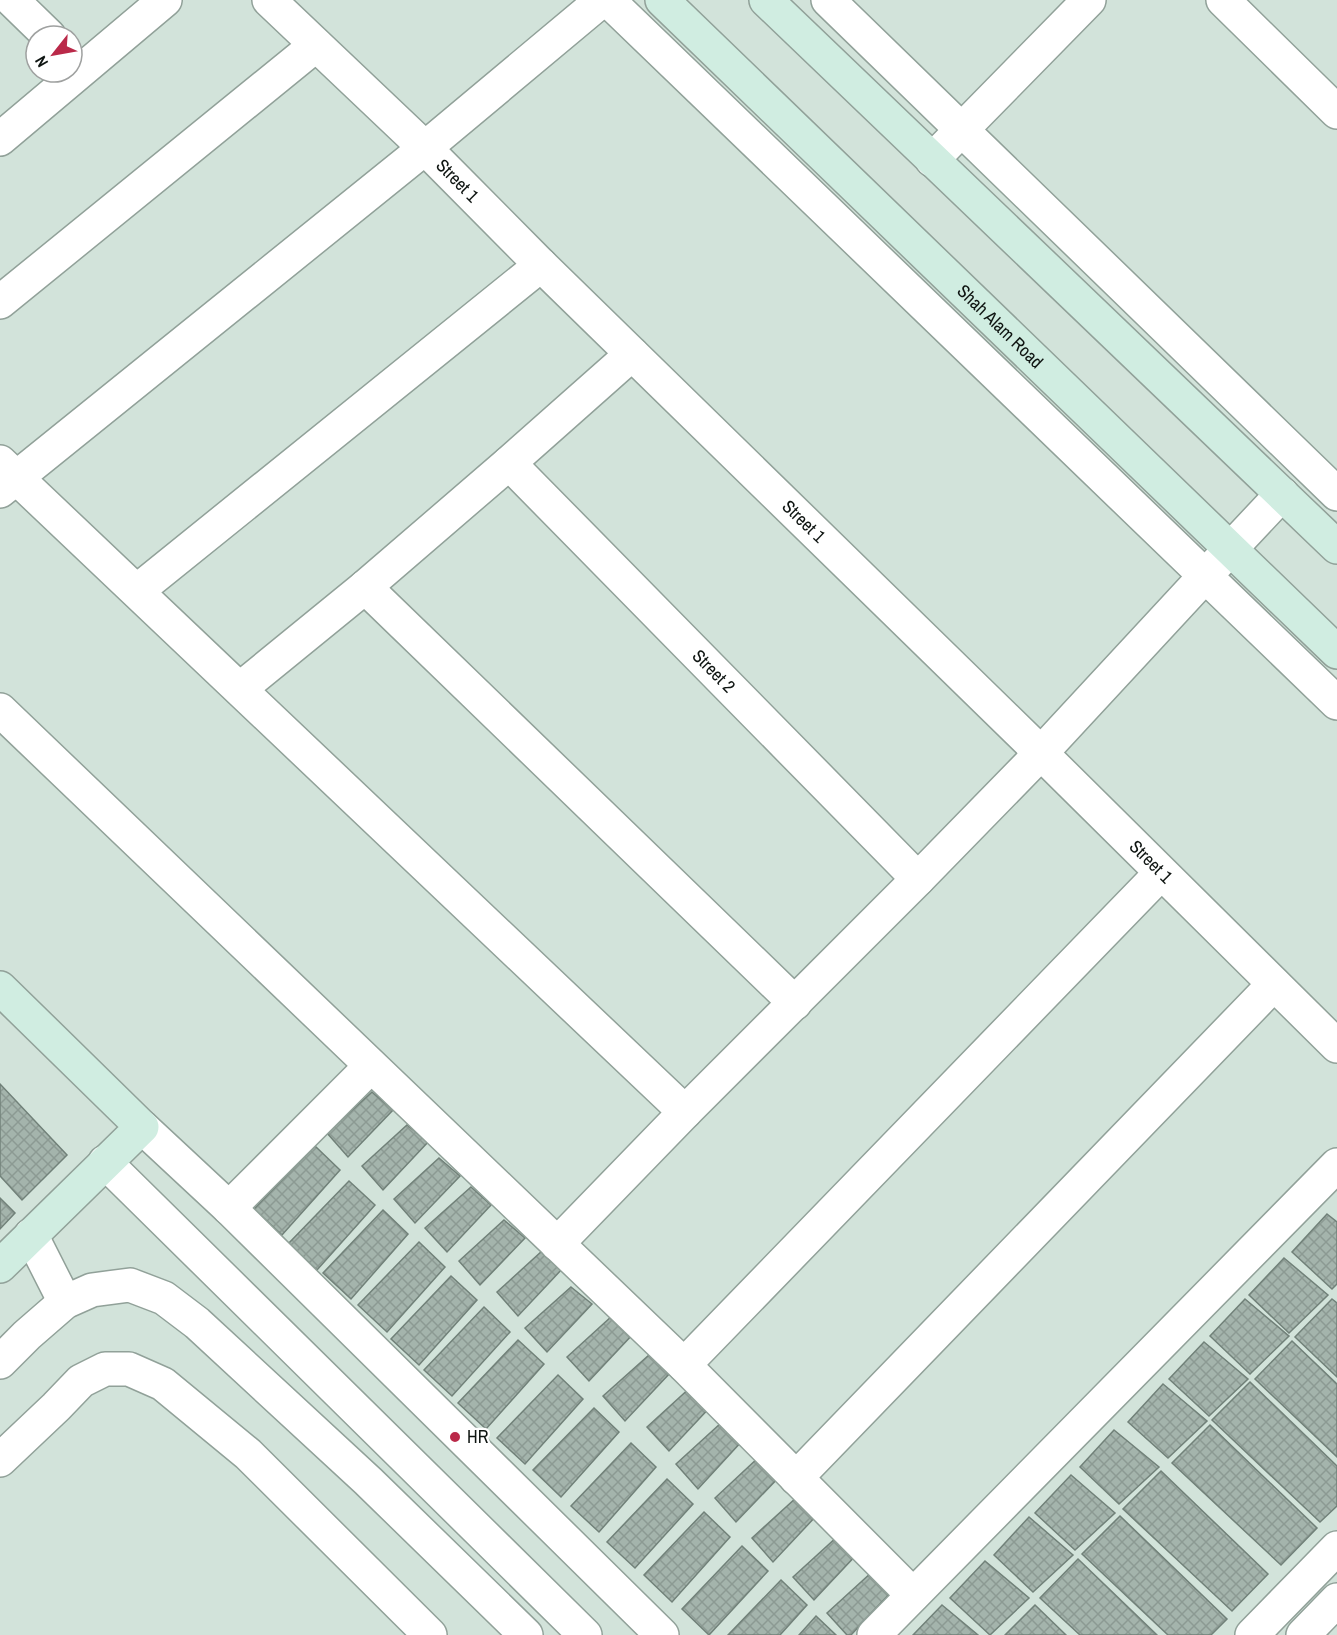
<svg xmlns="http://www.w3.org/2000/svg" width="1337" height="1635" font-family="'Archivo Narrow',sans-serif">
<style>
.building{fill:url(#building-cross-hatch);stroke:#718179;stroke-width:1.5}
.lines{fill:none;stroke-linecap:round;stroke-linejoin:round}
.street-casing{stroke:#91a199;stroke-width:36}
.secondary-casing{stroke:#91a199;stroke-width:36}
.street{stroke:#fff;stroke-width:33}
.secondary{stroke:#d0ede1;stroke-width:33}
.poi-dot{fill:#ba2949;stroke:#fff;stroke-width:2}
.labels{text-anchor:middle;stroke-width:4.5;stroke-linejoin:round;paint-order:stroke}
.street-label{font-size:18px;fill:#0f1512;stroke:#fff}
.poi-label{font-size:18px;fill:#0f1512;stroke:#fff;text-anchor:start}
</style>
<defs>
<pattern id="building-cross-hatch" width="8" height="8" patternUnits="userSpaceOnUse" patternTransform="scale(1.5)"><rect width="8" height="8" fill="#a4b4ac"/><path d="M0 0l8 8M0 8l8-8" fill="none" stroke="#8c9a93"/></pattern>
</defs>
<rect width="100%" height="100%" fill="#d2e3da"/>
<g class="building">
<path d="M0,1084l67,71 -45,45 -22,-24z"/>
<path d="M372,1092l21,18 -45,47 -21,-24z"/>
<path d="M407,1125l21,17 -45,48 -21,-24z"/>
<path d="M315,1146l25,24 -58,65 -28,-26z"/>
<path d="M439,1158l21,18 -45,47 -21,-24z"/>
<path d="M349,1181l26,24 -58,65 -29,-26z"/>
<path d="M471,1187l20,18 -44,47 -22,-24z"/>
<path d="M0,1198l15,15 -15,16z"/>
<path d="M383,1210l25,24 -57,65 -28,-26z"/>
<path d="M1327,1214l10,8v62l-5,5 -40,-37z"/>
<path d="M504,1220l21,18 -45,47 -21,-24z"/>
<path d="M419,1242l26,25 -58,65 -29,-27z"/>
<path d="M542,1251l21,17 -45,48 -21,-24z"/>
<path d="M1284,1258l44,37 -39,38 -40,-38z"/>
<path d="M451,1276l26,24 -58,65 -28,-26z"/>
<path d="M571,1287l21,17 -45,48 -22,-24z"/>
<path d="M1245,1299l44,37 -39,38 -40,-38z"/>
<path d="M1332,1299l5,4v74l-42,-40z"/>
<path d="M484,1307l26,25 -58,64 -28,-26z"/>
<path d="M612,1316l21,18 -44,47 -22,-24z"/>
<path d="M518,1340l26,24 -58,65 -28,-26z"/>
<path d="M1292,1341l45,43v73l-82,-78z"/>
<path d="M1204,1342l44,37 -39,37 -40,-37z"/>
<path d="M649,1355l21,18 -45,48 -22,-25z"/>
<path d="M558,1375l25,24 -58,65 -28,-26z"/>
<path d="M1250,1382l87,84v40l-17,16 -108,-102z"/>
<path d="M1163,1384l44,37 -39,37 -40,-36z"/>
<path d="M692,1386l21,18 -44,47 -22,-24z"/>
<path d="M594,1408l25,24 -58,65 -28,-27z"/>
<path d="M721,1423l21,18 -44,48 -22,-25z"/>
<path d="M1210,1425l107,103 -36,37 -109,-102z"/>
<path d="M1114,1430l45,37 -40,37 -39,-37z"/>
<path d="M631,1443l25,24 -57,65 -28,-26z"/>
<path d="M759,1457l22,18 -45,47 -21,-24z"/>
<path d="M1161,1471l107,103 -36,37 -109,-102z"/>
<path d="M1071,1475l44,38 -40,37 -40,-37z"/>
<path d="M667,1479l26,25 -58,64 -28,-26z"/>
<path d="M797,1497l20,18 -44,47 -21,-24z"/>
<path d="M704,1512l26,25 -58,65 -28,-27z"/>
<path d="M1120,1516l107,103 -16,16h-43l-86,-81z"/>
<path d="M1029,1517l44,38 -40,37 -39,-37z"/>
<path d="M838,1536l20,17 -44,47 -21,-23z"/>
<path d="M742,1546l26,25 -59,64 -27,-26z"/>
<path d="M1078,1559l79,76h-77l-40,-37z"/>
<path d="M985,1561l44,37 -39,37 -40,-37z"/>
<path d="M872,1572l21,18 -42,45h-4l-20,-22z"/>
<path d="M781,1580l26,25 -27,30h-52z"/>
<path d="M942,1605l36,30h-65z"/>
<path d="M1035,1605l31,30h-61z"/>
<path d="M816,1616l20,19h-37z"/>
</g>
<g class="lines">
<defs>
<g id="street">
<path d="M12,0l37,36"/>
<path id="s1" d="M269,0l156,148 116,117 500,488 296,293"/>
<path d="M608,0l729,703"/>
<path d="M828,0l509,494"/>
<path d="M1223,0l114,112"/>
<path d="M0,139l165,-139"/>
<path d="M932,160l157,-160"/>
<path d="M0,302l316,-257"/>
<path d="M0,462l685,650"/>
<path id="s2" d="M509,463l409,416"/>
<path d="M0,491l425,-343 177,-148"/>
<path d="M365,587l430,416"/>
<path d="M137,591l404,-326"/>
<path d="M240,689l125,-102 144,-124 123,-109"/>
<path d="M0,710l684,655 229,230"/>
<path d="M142,1127l87,81 433,427"/>
<path d="M105,1162l480,473"/>
<path d="M229,1208l142,-142"/>
<path d="M31,1235l34,67"/>
<path d="M557,1244l128,-132 233,-233 123,-126 164,-177 77,-82"/>
<path d="M0,1362l27,-27 38,-33 27,-12 38,-5 34,13 33,25 171,158 158,154"/>
<path d="M684,1365l477,-492"/>
<path d="M0,1460l56,-53 25,-26 24,-12h24l34,15 85,70 182,181"/>
<path d="M796,1478l478,-494"/>
<path d="M874,1635l463,-470"/>
<path d="M1252,1635l85,-87"/>
<path d="M1303,1635l34,-35"/>
</g>
<g id="secondary">
<path id="s3" d="M662,0l675,652"/>
<path d="M766,0l571,547"/>
<path d="M0,988l142,139 -142,139"/>
</g>
</defs>
<use href="#street" class="street-casing"/>
<use href="#secondary" class="secondary-casing"/>
<use href="#street" class="street"/>
<use href="#secondary" class="secondary"/>
</g>
<circle class="poi-dot" cx="455" cy="1437" r="6"/>
<g class="labels">
<g class="street-label">
<text dy="6" stroke="none"><textPath href="#s1" startOffset="261">Street 1</textPath></text>
<text dy="6" stroke="none"><textPath href="#s3" startOffset="470">Shah Alam Road</textPath></text>
<text dy="6" stroke="none"><textPath href="#s1" startOffset="747">Street 1</textPath></text>
<text dy="6" stroke="none"><textPath href="#s2" startOffset="292">Street 2</textPath></text>
<text dy="6" stroke="none"><textPath href="#s1" startOffset="1233">Street 1</textPath></text>
</g>
<g class="poi-label">
<text x="467" y="1443">HR</text>
</g>
</g>
<g transform="translate(54 54) rotate(239)"><circle r="28" fill="#ffffff" stroke="#9fa1a0" stroke-width="1.5"/>
<path d="M0-4.5L10 22L0 15L-10 22Z" fill="#ba2949"/>
<text y="-9" font-size="16" font-weight="bold" text-anchor="middle" fill="#0f1512">N</text>
</g>
</svg>
